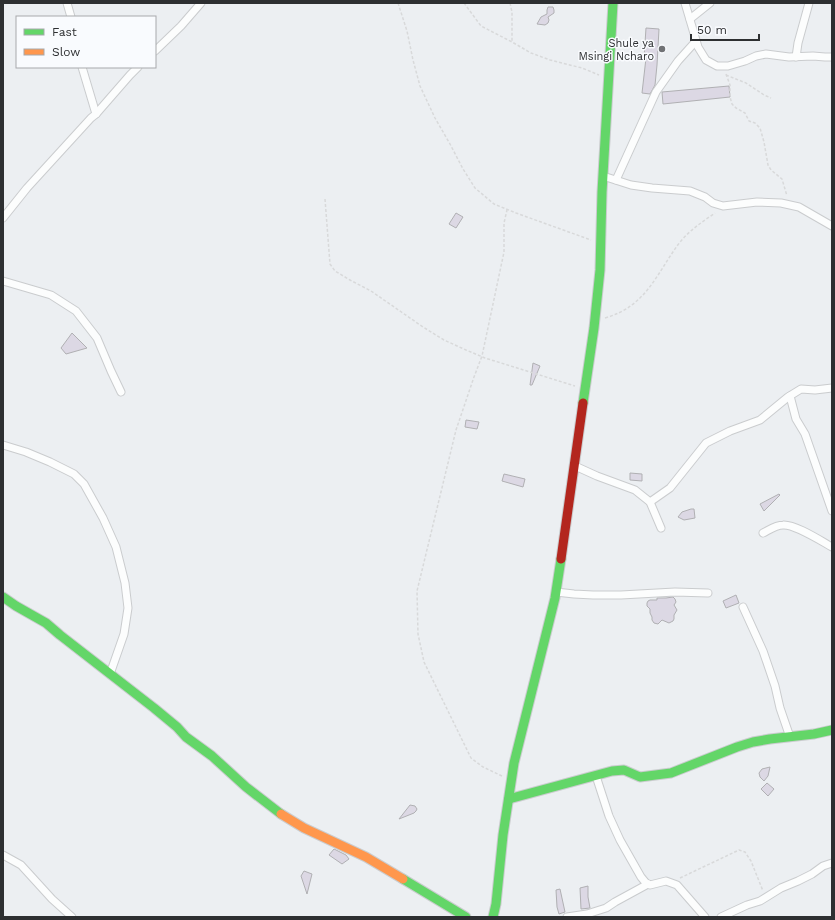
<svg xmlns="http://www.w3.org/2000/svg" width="835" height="920" font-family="'Work Sans',sans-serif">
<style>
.building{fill:#dcd8e4;stroke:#b0b0b3}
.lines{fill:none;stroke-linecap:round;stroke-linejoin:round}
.street-casing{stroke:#caccce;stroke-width:9}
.fast-casing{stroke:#caccce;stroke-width:11}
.slow-casing{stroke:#caccce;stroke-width:11}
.jam-casing{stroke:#caccce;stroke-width:11}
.path{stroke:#d8d9da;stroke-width:1.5;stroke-dasharray:3 2;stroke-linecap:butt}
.street{stroke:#fcfdfd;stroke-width:7}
.fast{stroke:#63d668;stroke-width:9}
.slow{stroke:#ff974d;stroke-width:9}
.jam{stroke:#b3261e;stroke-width:9}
.poi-dot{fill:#707275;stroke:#f9fbfe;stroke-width:1.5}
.labels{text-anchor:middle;stroke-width:3;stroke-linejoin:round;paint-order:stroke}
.poi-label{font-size:11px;fill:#2d2f31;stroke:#f9fbfe;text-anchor:end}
</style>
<rect width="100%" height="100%" fill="#eceff2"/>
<g class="building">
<path d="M548,7h5l1,3v3l-6,4 1,3 -1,3 -3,2 -8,-1 4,-7 6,-3v-4z"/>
<path d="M646,28l13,1 -2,36 -2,20 -5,9 -8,-1 4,-35h-2z"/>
<path d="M729,86l1,11 -67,7 -1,-12z"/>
<path d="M456,213l7,4 -7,11 -7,-4z"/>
<path d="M72,333l15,15 -21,6 -5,-6z"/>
<path d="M533,363l7,3 -8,19h-2z"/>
<path d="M466,420l13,2 -2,7 -12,-2z"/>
<path d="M630,473l12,1v7l-12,-1z"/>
<path d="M504,474l21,5 -2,8 -21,-6z"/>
<path d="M779,494l1,1 -16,16 -4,-7z"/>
<path d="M691,509h3l1,9 -11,2 -6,-3 4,-5z"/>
<path d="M736,595l3,8 -13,5 -3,-7z"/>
<path d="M673,597l2,2 1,3 -2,3 3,5 -3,5v4l-1,2 -4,2 -7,-3 -4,4 -4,-1 -2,-3v-3l-2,-4v-4l-3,-3v-3l1,-2 2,-1h7v-2h9z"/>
<path d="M770,767l-2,9 -4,5 -4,-4 -1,-4 3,-4z"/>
<path d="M767,783l7,6 -6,7 -7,-7z"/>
<path d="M410,805l5,1 2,3 -1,2 -2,2 -15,6z"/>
<path d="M334,849l12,6 3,4 -7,5 -13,-9z"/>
<path d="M304,871l8,3 -5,20 -6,-18z"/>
<path d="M588,886v11l2,11 -9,1 -1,-21z"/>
<path d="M560,889l5,23 -6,2 -2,-7 -1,-17z"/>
</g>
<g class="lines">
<defs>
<g id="street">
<path d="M67,3l4,14"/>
<path d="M685,3l13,44 8,13 11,6h11l17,-5 11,-5 10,-2 23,3 24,-1 12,1h7"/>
<path d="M690,19l20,-16"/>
<path d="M155,51l26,-25 20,-23"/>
<path d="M796,57l2,-14 11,-40"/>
<path d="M82,67l14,47"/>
<path d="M603,176l28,9 21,3 38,3 15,6 8,6 10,3 34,-4 24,1 18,4 33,19"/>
<path d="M616,180l40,-88 22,-31 18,-20"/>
<path d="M3,218l24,-30 64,-70 5,-4 34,-39 8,-8"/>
<path d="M3,281l48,14 25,16 21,27 14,33 10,21"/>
<path d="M790,396l6,23 9,15 27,77"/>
<path d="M3,445l23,7 24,10 24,12 10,10 19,34 13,29 9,36 3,25 -4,26 -14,40"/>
<path d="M575,466l22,10 38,14 15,12 11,26"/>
<path d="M650,502l20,-14 36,-45 24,-12 30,-11 28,-23 13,-8 14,1 17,-2"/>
<path d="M763,533c6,-3 13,-8 20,-8 12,-1 38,16 49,22"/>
<path d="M556,592l18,2 19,1h28l54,-3 33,1"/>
<path d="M743,607l20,44 12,35 5,22 10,29"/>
<path d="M596,776l13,40 11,24 21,37 5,6 4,2 16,-4 11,4 28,32"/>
<path d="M3,855l18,10 31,34 20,18"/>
<path d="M567,917l20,-3 19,-6 9,-6 33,-18"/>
<path d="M721,917l26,-12 13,-4 21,-13 17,-7 14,-7 11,-8 9,-3"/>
</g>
<g id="fast">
<path d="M583,403l11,-75 6,-58 2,-78 11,-189"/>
<path d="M3,597l13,9 30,17 14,12 94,73 23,19 9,10 26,19 34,31 35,27"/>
<path d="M509,799l103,-28 12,-1 16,7 31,-4 66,-26 16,-5 17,-3 44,-5 18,-4"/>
<path d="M403,879l63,38"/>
<path d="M493,917l3,-13 7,-69 11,-72 41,-165 6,-39"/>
</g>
<path id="slow" d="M281,814l23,14 62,29 37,22"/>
<path id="jam" d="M561,559l22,-156"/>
</defs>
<use href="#street" class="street-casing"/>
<use href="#fast" class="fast-casing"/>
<use href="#slow" class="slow-casing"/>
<use href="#jam" class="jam-casing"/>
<g class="path">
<path d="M398,3l9,28 6,29 7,26 15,32 15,26 13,25 12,19 19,16 22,9 75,27"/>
<path d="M464,3l17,23 31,16 19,11 19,7 32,8 17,7"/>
<path d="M510,3l2,9v30"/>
<path d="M726,74l4,11v12l2,7 4,4 9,5 4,8 6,2 5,5 4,14 4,23 3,5 11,9 5,17"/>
<path d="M726,75l20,8 18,12 7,3"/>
<path d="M325,199l5,65 5,7 15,9 21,11 52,36 21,13 22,10 19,8 90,28"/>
<path d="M605,318c42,-12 51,-44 75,-76 10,-12 22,-20 35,-29"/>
<path d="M502,776l-19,-9 -12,-9 -47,-96 -6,-28 -1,-43 39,-161 18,-53 8,-21 22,-104v-29l3,-13"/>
<path d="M680,878l59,-28 6,2 6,9 12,30"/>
</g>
<use href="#street" class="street"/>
<use href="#fast" class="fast"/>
<use href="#slow" class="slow"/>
<use href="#jam" class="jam"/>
</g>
<circle class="poi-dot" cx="662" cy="49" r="4"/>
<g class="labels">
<g class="poi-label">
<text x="654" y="47">Shule ya<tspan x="654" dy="13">Msingi Ncharo</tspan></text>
</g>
</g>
<rect width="835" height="920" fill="none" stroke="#2d2f31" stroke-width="8"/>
<rect x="16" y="16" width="140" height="52" fill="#f9fbfe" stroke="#a7a9ac"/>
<rect x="24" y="29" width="20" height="6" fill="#63d668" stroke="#a7a9ac"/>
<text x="52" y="36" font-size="12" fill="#2d2f31">Fast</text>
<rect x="24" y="49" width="20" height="6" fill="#ff974d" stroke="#a7a9ac"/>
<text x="52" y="56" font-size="12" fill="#2d2f31">Slow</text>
<path d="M691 34v6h68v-6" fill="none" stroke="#2d2f31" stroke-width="2"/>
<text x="697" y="34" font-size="12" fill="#2d2f31" stroke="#f9fbfe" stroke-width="3" paint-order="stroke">50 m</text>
</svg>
